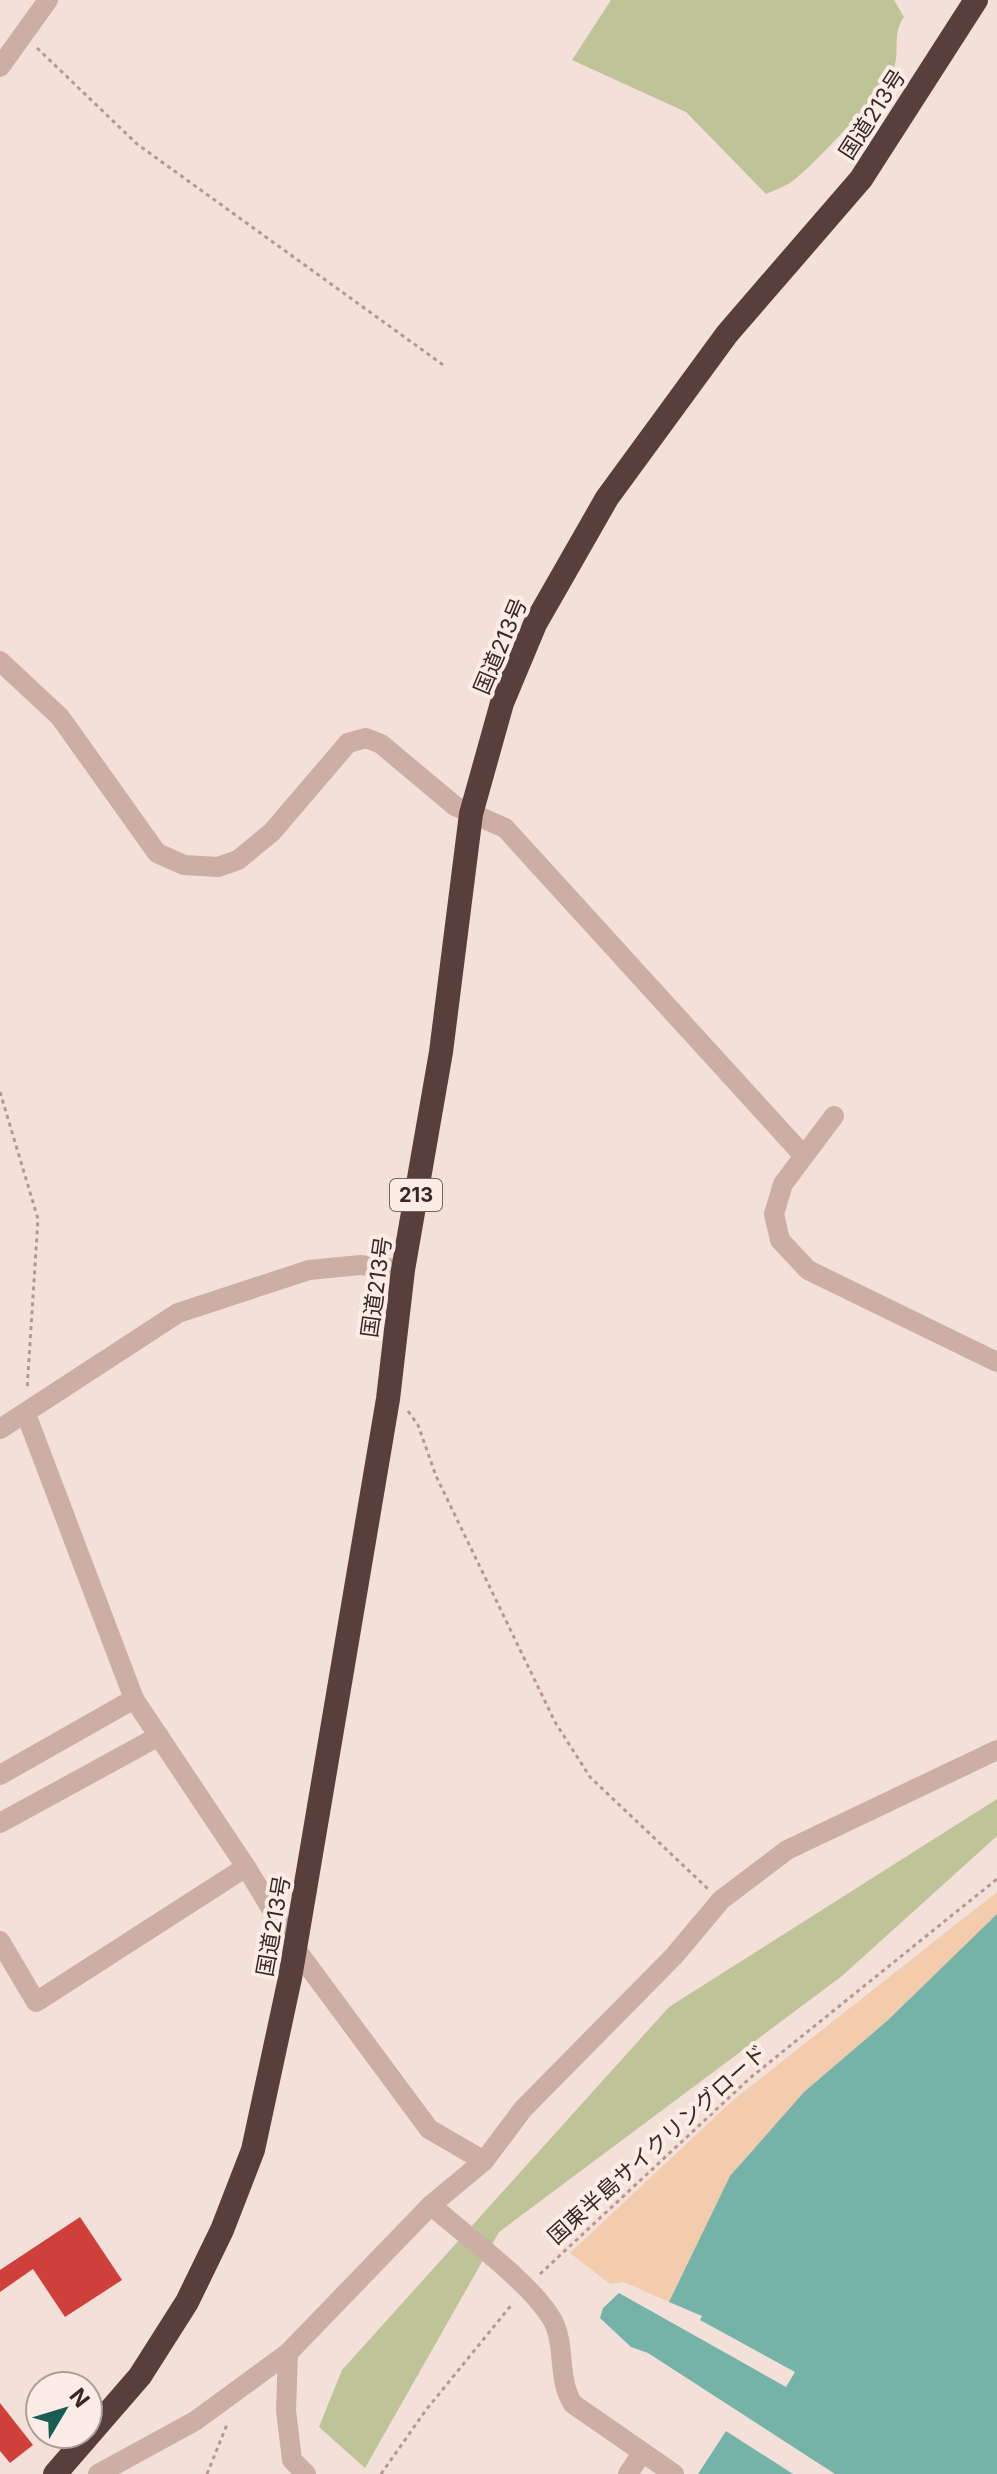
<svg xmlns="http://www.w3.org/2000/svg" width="997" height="2474" font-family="Inter,'Noto Sans JP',sans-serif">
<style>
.green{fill:#bec398}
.sand{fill:#f2ccac}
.water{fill:#75b3a9}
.building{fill:#d0403a}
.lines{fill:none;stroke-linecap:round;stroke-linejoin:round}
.path{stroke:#b8978e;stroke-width:3;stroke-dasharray:4 4;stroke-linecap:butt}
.minor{stroke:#ccaea4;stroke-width:20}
.highway{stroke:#593f3c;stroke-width:24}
.labels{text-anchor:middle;stroke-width:8;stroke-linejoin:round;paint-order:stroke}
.shield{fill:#fbede5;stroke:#72635f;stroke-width:2}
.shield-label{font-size:20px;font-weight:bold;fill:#372826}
.street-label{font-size:22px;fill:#372826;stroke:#fbede5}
</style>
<rect width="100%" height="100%" fill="#f3e1d9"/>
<g class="green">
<path d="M611,0h283l10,17c-13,18 -3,36 -11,53 -11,22 -79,95 -99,110 -8,6 -19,10 -28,14l-80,-82 -114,-52z"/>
<path d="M997,1799v37l-155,140 -343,256 -134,236 -46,-41 23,-57 327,-363z"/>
</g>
<path class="sand" d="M997,1892v22l-110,107 -83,71 -74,84 -61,126 -45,-20 -14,2 -40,-31 162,-152z"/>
<g class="water">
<path d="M997,1914v560h-162l-187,-121 -17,-6 -31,-29 3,-10 16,-15 167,94 9,-15 -95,-52 2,-4 -33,-14 61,-126 74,-84 83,-71z"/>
<path d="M726,2431l67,43h-95z"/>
</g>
<g class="building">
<path d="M80,2217l42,63 -57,37 -32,-48 -33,23v-22z"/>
<path d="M0,2403l33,42 -23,18 -10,-12z"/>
</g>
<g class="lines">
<g class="path">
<path d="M37,48l100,96 309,223"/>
<path d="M0,1092l38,127 -11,171"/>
<path d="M408,1411l10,14 18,51 119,246 35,55 118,112"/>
<path d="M540,2274l210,-196 247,-199"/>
<path d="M207,2474l21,-52"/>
<path d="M381,2474l45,-64 87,-107"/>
</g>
<g class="minor">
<path d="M0,67l48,-67"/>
<path d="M0,661l60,56 97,136 27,12 34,2 20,-7 34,-28 76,-89 18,-5 15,6 74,62 50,22 298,327"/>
<path d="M834,1116l-51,68 -9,30 6,26 28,30 189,92"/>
<path d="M26,1414l108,285 112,168 49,81 134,181 55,32"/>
<path d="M0,1429l178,-116 131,-43 51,-5 43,5"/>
<path d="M0,1775l134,-76"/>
<path d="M0,1823l159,-87"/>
<path d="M0,1941l36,61 210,-135"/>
<path d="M431,2205c33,30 101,78 122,116 13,25 4,59 20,83l101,70"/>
<path d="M288,2353l-2,57 6,50 14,14"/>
<path d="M98,2474l97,-53 93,-68 143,-148 53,-44 39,-52 151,-153 47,-56 66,-50 210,-100"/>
<path d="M628,2474l14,-21"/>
</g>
<path class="highway" d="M55,2474l85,-98 47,-74 35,-72 31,-80 37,-172 98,-579 15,-129 38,-218 30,-238 31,-111 33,-79 72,-126 120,-164 134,-155 115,-179"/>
</g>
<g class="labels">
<rect class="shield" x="390" y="1179" width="52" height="32" rx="6"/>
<g class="shield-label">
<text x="416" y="1202">213</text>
</g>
<g class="street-label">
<text transform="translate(872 114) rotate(-57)" y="8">国道213号</text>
<text transform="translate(500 646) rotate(-67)" y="8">国道213号</text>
<text transform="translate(376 1287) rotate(-82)" y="8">国道213号</text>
<text transform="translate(273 1926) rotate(-80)" y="8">国道213号</text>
<text transform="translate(657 2144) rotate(-42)" y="8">国東半島サイクリングロード</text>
</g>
</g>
<g transform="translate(64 2410) rotate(52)"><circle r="38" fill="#fbede5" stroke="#ad9e99" stroke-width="2"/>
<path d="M0-6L14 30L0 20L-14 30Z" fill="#185c52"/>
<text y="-12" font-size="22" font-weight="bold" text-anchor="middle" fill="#372826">N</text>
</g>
</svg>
